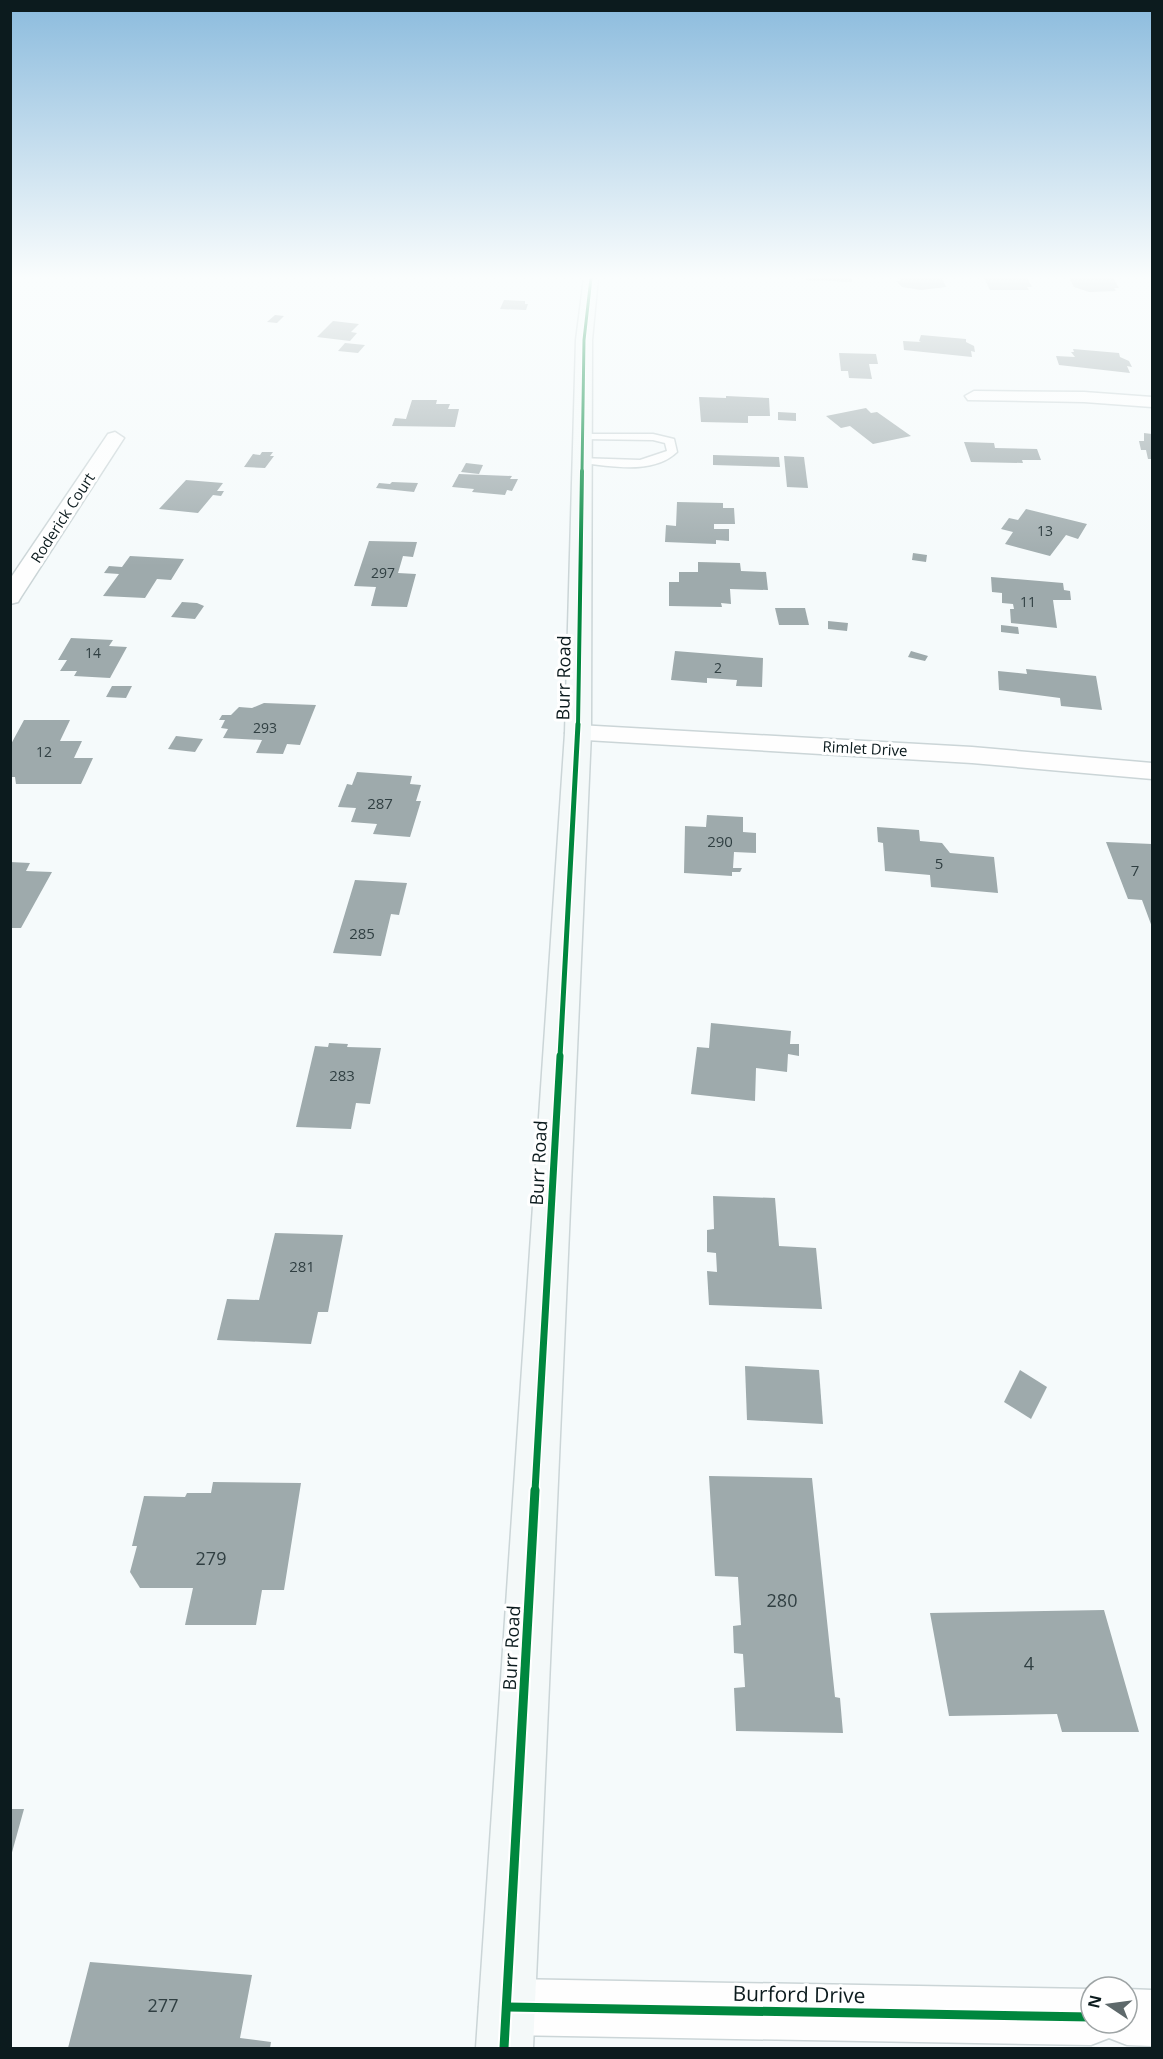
<svg xmlns="http://www.w3.org/2000/svg" width="1163" height="2059" font-family="'Open Sans',sans-serif">
<style>
.building{fill:#9eaaac}
.lines{fill:none;stroke-linecap:round;stroke-linejoin:round}
.lane-casing{stroke:#cbd5d7;stroke-width:3}
.street-casing{stroke:#cbd5d7;stroke-width:3}
.secondary-casing{stroke:#cbd5d7;stroke-width:3}
.lane{fill:#fefefe;fill-rule:evenodd}
.street{fill:#fefefe;fill-rule:evenodd}
.secondary{fill:#f4f9f9;fill-rule:evenodd}
.cycleway-far4-casing{stroke:#fff;stroke-width:5}
.cycleway-far3-casing{stroke:#fff;stroke-width:6}
.cycleway-far2-casing{stroke:#fff;stroke-width:8}
.cycleway-far1-casing{stroke:#fff;stroke-width:10}
.cycleway-casing{stroke:#fff;stroke-width:13}
.cycleway-far4{stroke:#00873e;stroke-width:3}
.cycleway-far3{stroke:#00873e;stroke-width:4}
.cycleway-far2{stroke:#00873e;stroke-width:5}
.cycleway-far1{stroke:#00873e;stroke-width:7}
.cycleway{stroke:#00873e;stroke-width:9}
.labels{text-anchor:middle;stroke-width:6;stroke-linejoin:round;paint-order:stroke}
.far-number-label{font-size:14px;fill:#303f42}
.far-street-label{font-size:15px;fill:#0c1b1e;stroke:#fff}
.number-label{font-size:15px;fill:#303f42}
.street-label{font-size:18px;fill:#0c1b1e;stroke:#fff}
.near-number-label{font-size:18px;fill:#303f42}
.near-street-label{font-size:21px;fill:#0c1b1e;stroke:#fff}
</style>
<rect width="100%" height="100%" fill="#f5fafb"/>
<g class="building">
<path d="M806,278h46v4l-46,-2z"/>
<path d="M900,278h42l4,9 -25,3 -19,-3 -6,-6h5z"/>
<path d="M984,278h43l5,9h-5l2,3h-39z"/>
<path d="M1069,278h44l6,10h-5l2,3 -27,1 -15,-5z"/>
<path d="M504,300l21,1v3h3l-2,6 -26,-1z"/>
<path d="M275,315l9,1 -7,7 -10,-1z"/>
<path d="M333,321l26,3 -8,8 6,1 -7,8 -33,-4z"/>
<path d="M921,335l45,4v3l8,4 1,6 -4,-1 1,6 -68,-7 -1,-9 18,1 -2,-1z"/>
<path d="M345,343l20,2 -7,8 -20,-2z"/>
<path d="M1073,349l46,4 1,4 9,4 3,6 -5,-1 3,7 -71,-8 -3,-9 19,1 -4,-5h3z"/>
<path d="M839,353l37,1 2,10h-9l3,15 -23,-1 -1,-7h-7z"/>
<path d="M726,396l43,2 1,18h-22v7l-47,-1 -2,-25 27,1z"/>
<path d="M412,400h25l-1,4h14l-2,5h11l-4,18 -63,-1 3,-8 11,1z"/>
<path d="M866,408l5,5 6,-1 34,24 -38,8 -23,-18 -9,2 -15,-12z"/>
<path d="M778,412l18,1v8l-18,-1z"/>
<path d="M1144,433l8,1v25h-4l-2,-9h-5l-2,-9h5z"/>
<path d="M964,442l30,1 1,5 42,1 4,11h-19l1,3 -52,-1z"/>
<path d="M262,452h11l-3,4h4l-9,12 -21,-1 9,-13 7,1z"/>
<path d="M713,455l66,2 1,10 -67,-2z"/>
<path d="M784,456l20,1 4,31 -21,-1z"/>
<path d="M466,463l17,2 -4,9 -18,-2z"/>
<path d="M459,474l53,2 -2,3h8l-6,12 -5,-1 -2,5 -33,-3 2,-3 -22,-2z"/>
<path d="M186,480l37,3 -6,8h7l-3,5 -8,-1 -15,18 -39,-4z"/>
<path d="M392,482l26,1 -4,9 -38,-4 3,-5 11,1z"/>
<path d="M677,502l46,1v5h11l1,16h-21v5h15v12l-13,-1v4l-51,-2 1,-17 10,1z"/>
<path d="M1026,509l61,15 -9,15 -12,-4 -16,21 -45,-12 8,-12 -12,-3 8,-11 9,2z"/>
<path d="M369,541l48,1 -4,15 -10,-1 -5,17 18,1 -9,33 -36,-1 5,-19 -22,-1z"/>
<path d="M913,553l14,2 -1,7 -14,-2z"/>
<path d="M130,556l54,3 -13,21 -14,-1 -12,19 -42,-2 16,-22 -15,-1 5,-7 13,1z"/>
<path d="M698,562l42,1 1,8 25,1 2,18 -38,-1 1,15 -10,-1 1,4 -53,-1v-24h10v-10h19z"/>
<path d="M991,577l72,6 1,7 6,1 1,9h-18l4,28 -46,-5 -1,-14h4l-1,-5 -11,-1v-10l-10,-1z"/>
<path d="M182,602l15,1 7,3 -9,13 -24,-2z"/>
<path d="M775,608h30l4,17h-30z"/>
<path d="M828,621l20,2 -1,8 -19,-2z"/>
<path d="M1001,625l17,2 1,7 -18,-2z"/>
<path d="M71,638l42,2 -4,6 18,1 -17,31 -36,-2 3,-5h-17l7,-11h-9z"/>
<path d="M675,651l88,7 -1,29 -26,-1 1,-6 -30,-2v5l-36,-3z"/>
<path d="M911,651l17,5 -3,5 -17,-4z"/>
<path d="M1026,669l70,7 6,34 -41,-4 -1,-8 -61,-8 -1,-19 29,3z"/>
<path d="M112,686h20l-6,12 -20,-1z"/>
<path d="M264,703l52,2 -16,40 -13,-1 -4,10 -27,-1 6,-13 -39,-2 5,-9 -7,-1 4,-8h-6l3,-5h9l8,-8 13,1z"/>
<path d="M24,720h46l-10,21h22l-8,17h19l-12,26h-65l-1,-7h-5v-31z"/>
<path d="M176,736l27,3 -8,13 -27,-3z"/>
<path d="M357,772l55,4 -2,8 11,1 -5,16h5l-11,36 -37,-3 4,-10 -26,-2 5,-14 -18,-1 9,-23 5,1z"/>
<path d="M707,815l36,2v15l13,1v20l-22,-1 -1,16h9l-2,4h-8v4l-48,-3 1,-47 21,1z"/>
<path d="M877,827l42,3 1,11 22,2 8,10 44,4 4,36 -67,-6 -1,-12 -45,-4 -2,-28 -5,-1z"/>
<path d="M1106,842l46,2v83l-10,-27 -14,-1z"/>
<path d="M10,862l20,1 -4,8 26,1 -31,56h-11z"/>
<path d="M355,880l52,3 -8,32 -8,-1 -10,42 -48,-3z"/>
<path d="M711,1023l80,8 -1,13h9v12l-11,-2 -1,18 -31,-4 -1,33 -64,-7 6,-47 12,1z"/>
<path d="M329,1043l19,1 -1,3 34,1 -11,56 -14,-1 -5,26 -55,-2 19,-81 13,1z"/>
<path d="M713,1196l62,2 4,48 37,2 6,61 -113,-4 -2,-34 10,1 -1,-19 -9,-1v-22l7,-1z"/>
<path d="M275,1233l68,2 -15,77h-10l-7,32 -94,-4 10,-41 32,1z"/>
<path d="M745,1366l74,4 4,54 -76,-4z"/>
<path d="M1020,1370l27,17 -16,32 -27,-17z"/>
<path d="M709,1476l103,2 23,219 5,1 3,35 -107,-2 -2,-43 11,-1 -2,-33 -9,-1 -1,-27 8,-1 -3,-48 -23,-1z"/>
<path d="M213,1482l88,1 -17,107h-22l-6,35h-71l8,-37h-53l-10,-16 7,-26h-5l12,-50 41,1 2,-4h24z"/>
<path d="M1104,1610l35,122h-77l-5,-18 -108,2 -19,-103z"/>
<path d="M10,1809h14l-13,47h-1z"/>
<path d="M90,1962l162,13 -12,63 31,4 -1,6h-202z"/>
</g>
<g class="lines">
<defs>
<path id="lane" d="M578,434h75l21,5 3,13c-24,23 -65,14 -95,11l-5,-3 1,-2 62,2 27,-9 -2,-8 -12,-3 -71,-1 -4,-1z"/>
<g id="street">
<path d="M974,391l110,1 68,5v10l-68,-5 -116,-2 -3,-4z"/>
<path d="M115,432l9,6 -103,159 -3,5 -8,2v-25l98,-145z"/>
<path d="M578,725l394,22 180,16v16l-180,-16 -403,-24 -4,-6 4,-6z"/>
<path d="M507,1979l584,10v34h36v-34l25,1v56l-25,-1 -18,-7 -18,7 -584,-10 -20,-8 -8,-20 8,-20z"/>
</g>
<path id="secondary" d="M584,278h14l-6,62 -1,393 -58,1315h-57l89,-1315 11,-393z"/>
</defs>
<use href="#lane" class="lane-casing"/>
<use href="#street" class="street-casing"/>
<use href="#secondary" class="secondary-casing"/>
<use href="#lane" class="lane"/>
<use href="#street" class="street"/>
<use href="#secondary" class="secondary"/>
<defs>
<path id="cycleway-far4" d="M582,472l2,-132 7,-62"/>
<path id="cycleway-far3" d="M578,726l4,-255"/>
<path id="cycleway-far2" d="M560,1057l18,-333"/>
<path id="cycleway-far1" d="M535,1491l25,-435"/>
<g id="cycleway">
<path d="M507,2007l584,10"/>
<path d="M504,2048l31,-558"/>
</g>
</defs>
<use href="#cycleway-far4" class="cycleway-far4-casing"/>
<use href="#cycleway-far3" class="cycleway-far3-casing"/>
<use href="#cycleway-far2" class="cycleway-far2-casing"/>
<use href="#cycleway-far1" class="cycleway-far1-casing"/>
<use href="#cycleway" class="cycleway-casing"/>
<use href="#cycleway-far4" class="cycleway-far4"/>
<use href="#cycleway-far3" class="cycleway-far3"/>
<use href="#cycleway-far2" class="cycleway-far2"/>
<use href="#cycleway-far1" class="cycleway-far1"/>
<use href="#cycleway" class="cycleway"/>
</g>
<linearGradient id="sky" x2="0" y2="1"><stop stop-color="#8bbbdd"/><stop offset="0.49" stop-color="#fafdfd"/><stop offset="1" stop-color="#fafdfd" stop-opacity="0"/></linearGradient>
<rect width="1163" height="566" fill="url(#sky)"/>
<g class="labels">
<g class="far-number-label">
<text x="1045" y="536">13</text>
<text x="383" y="578">297</text>
<text x="1028" y="607">11</text>
<text x="93" y="658">14</text>
<text x="718" y="673">2</text>
<text x="265" y="733">293</text>
<text x="44" y="757">12</text>
</g>
<g class="far-street-label">
<text transform="translate(63 518) rotate(-57)" y="5">Roderick Court</text>
<text transform="translate(865 749) rotate(3)" y="5">Rimlet Drive</text>
</g>
<g class="number-label">
<text x="380" y="809">287</text>
<text x="720" y="847">290</text>
<text x="939" y="869">5</text>
<text x="1135" y="876">7</text>
<text x="362" y="939">285</text>
<text x="342" y="1081">283</text>
<text x="302" y="1272">281</text>
</g>
<g class="street-label">
<text transform="translate(564 678) rotate(-89)" y="6">Burr Road</text>
<text transform="translate(539 1163) rotate(-87)" y="6">Burr Road</text>
<text transform="translate(512 1648) rotate(-87)" y="6">Burr Road</text>
</g>
<g class="near-number-label">
<text x="211" y="1565">279</text>
<text x="782" y="1607">280</text>
<text x="1029" y="1670">4</text>
<text x="163" y="2012">277</text>
</g>
<g class="near-street-label">
<text transform="translate(799 1995) rotate(1)" y="7">Burford Drive</text>
</g>
</g>
<rect width="1163" height="2059" fill="none" stroke="#0c1b1e" stroke-width="24"/>
<g transform="translate(1109 2005) rotate(283)"><circle r="28" fill="#ffffff" stroke="#9ea4a5" stroke-width="1.5"/>
<path d="M0-4.5L10 22L0 15L-10 22Z" fill="#5e696b"/>
<text y="-9" font-size="16" font-weight="bold" text-anchor="middle" fill="#0c1b1e">N</text>
</g>
</svg>
